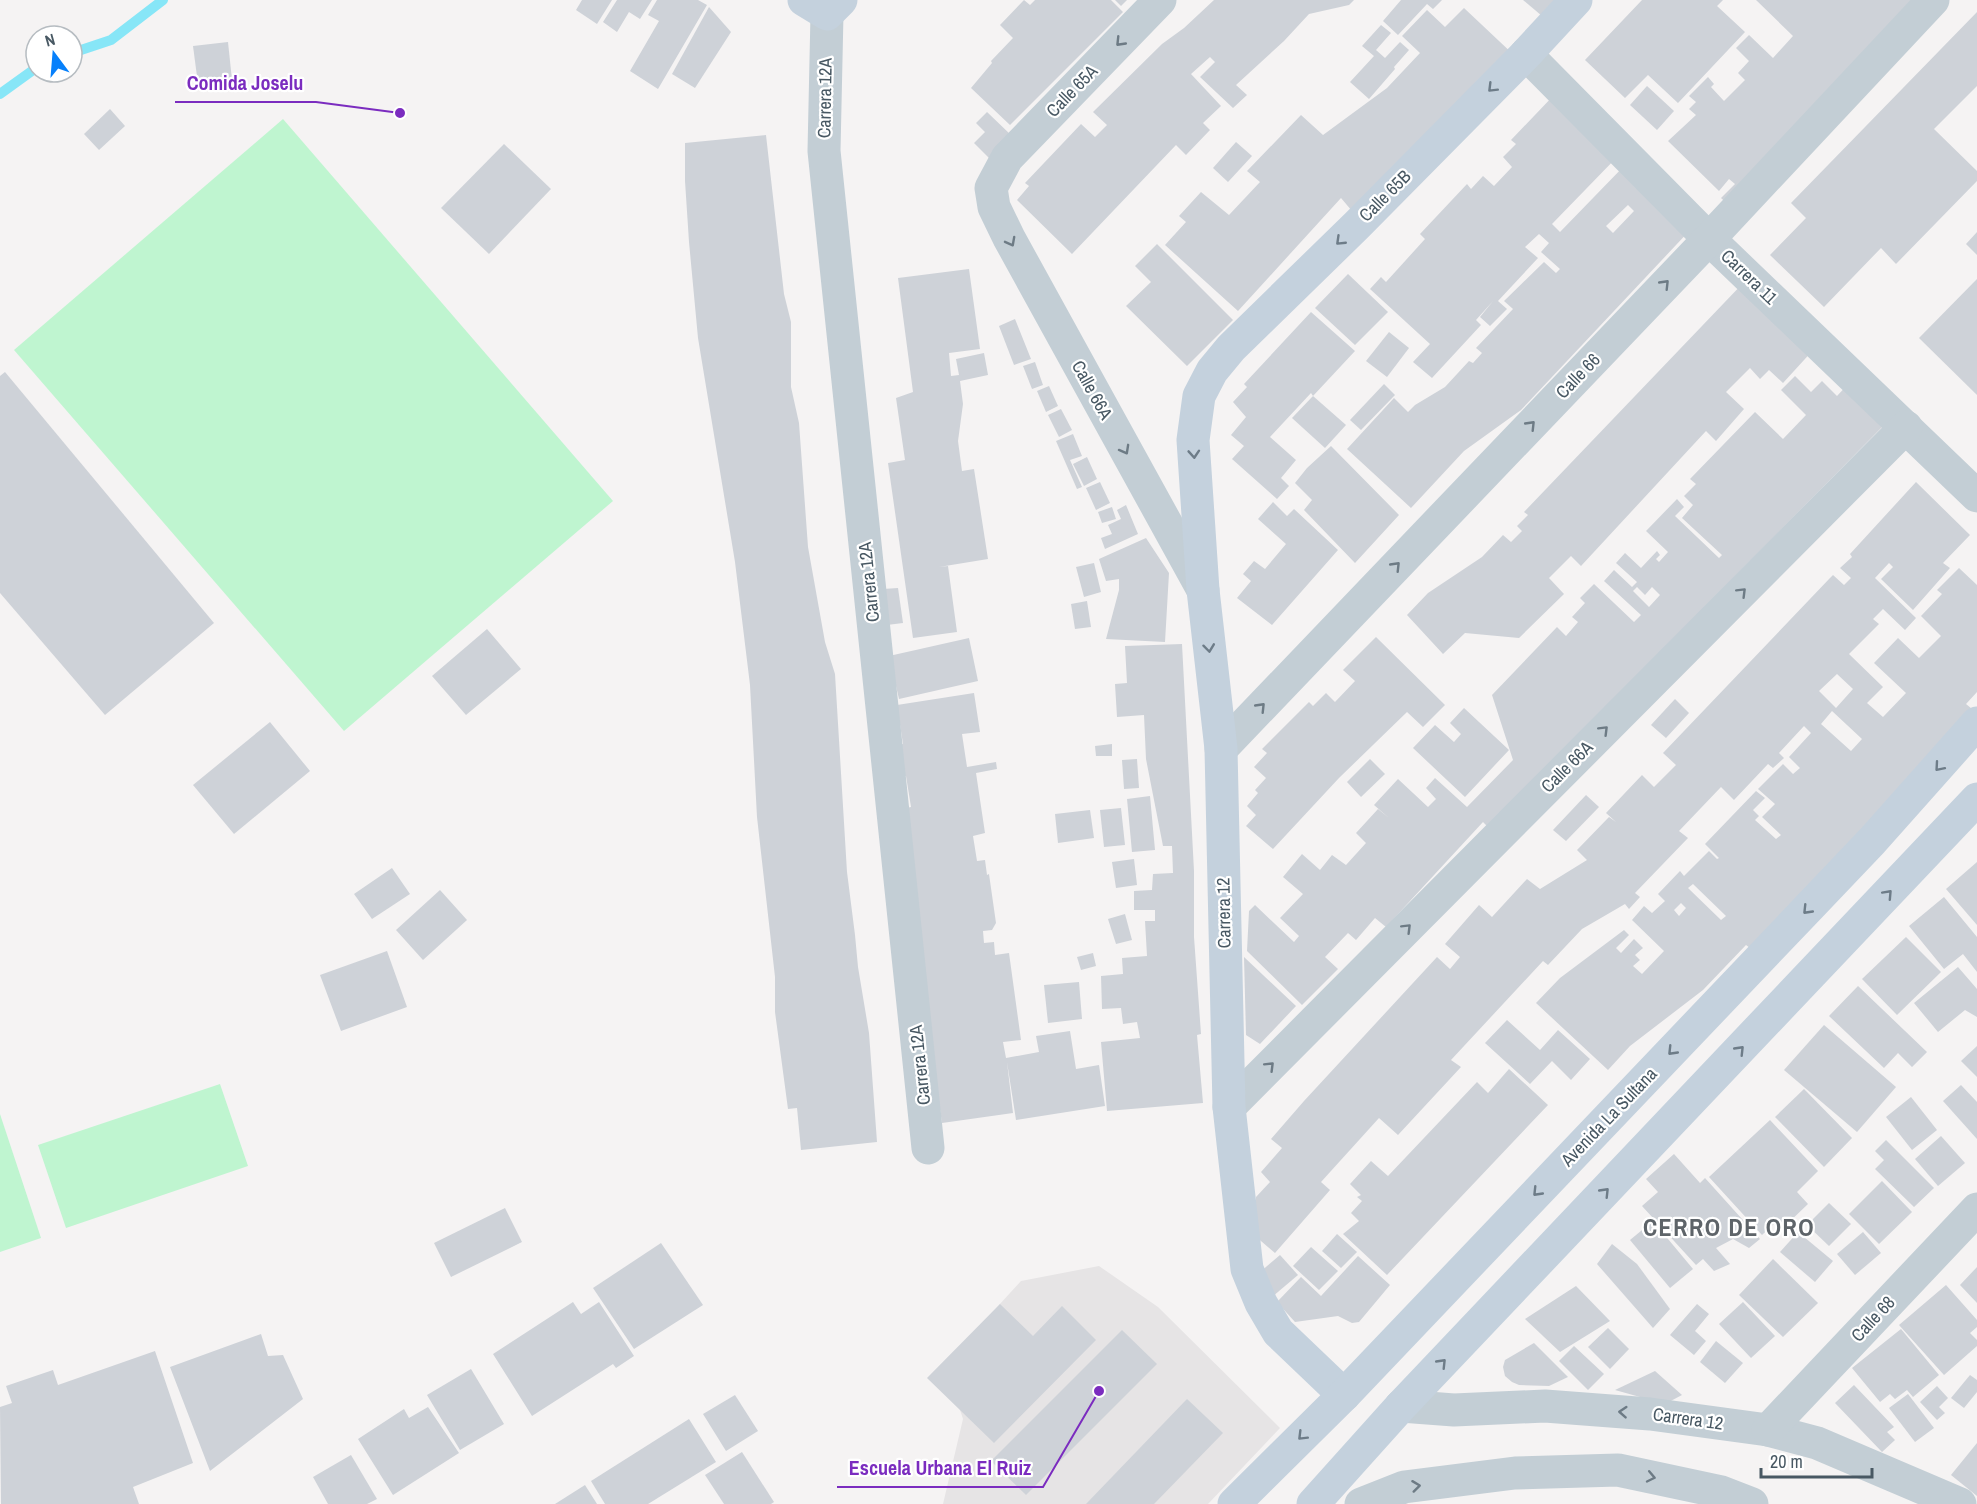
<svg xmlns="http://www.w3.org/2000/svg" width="1977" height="1504" font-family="'Archivo Narrow',sans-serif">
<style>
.education{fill:#e6e4e5}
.garden{fill:#bff5d0}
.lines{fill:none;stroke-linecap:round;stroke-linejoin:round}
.stream{stroke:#87e6f7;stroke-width:10}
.building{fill:#ced2d8;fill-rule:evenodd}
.street{stroke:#c3ced5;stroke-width:33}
.secondary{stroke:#c4d1dd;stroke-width:33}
.oneway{stroke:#6d7b85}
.oneway2{stroke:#6d7c88}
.labels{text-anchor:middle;stroke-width:4.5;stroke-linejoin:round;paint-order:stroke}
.street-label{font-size:18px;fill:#485863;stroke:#fff}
.district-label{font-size:24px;font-weight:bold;letter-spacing:1.5px;fill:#5e6469;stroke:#fff}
.leader{fill:none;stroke:#7b2cbf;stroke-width:2}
.callout-dot{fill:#7b2cbf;stroke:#fff;stroke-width:2}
.callout-label{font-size:20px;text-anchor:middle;font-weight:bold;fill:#7b2cbf;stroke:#fff;stroke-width:4.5;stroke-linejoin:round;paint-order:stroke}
</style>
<rect width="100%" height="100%" fill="#f5f3f3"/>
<path class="education" d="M1099,1266l59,41 122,121 -72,76h-265l20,-85 -18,-55 76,-83z"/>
<g class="garden">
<path d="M283,119l330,382 -269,230 -330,-381z"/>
<path d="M220,1084l28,82 -182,62 -28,-83z"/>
<path d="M0,1114l41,124 -41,14z"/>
</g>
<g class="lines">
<g class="stream">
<path d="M72,53l39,-13 52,-40"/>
<path d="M0,94l36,-26"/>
</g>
</g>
<g class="building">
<path d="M582,0h30l-15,24 -21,-14z"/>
<path d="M617,0h35l-12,19 -11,-7 -12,20 -14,-10z"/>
<path d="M657,0h41l9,5 -49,84 -28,-18 29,-50 -11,-6z"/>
<path d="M1024,0l6,5 5,-5h76l12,12 -113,113 -39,-37 21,-25 -1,-2 22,-23 -13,-13z"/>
<path d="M1115,0h12l-6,6z"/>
<path d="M1214,0h140l-5,5 -40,9 -25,27 -48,44 11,10 -14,13 -33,-31 15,-15 -5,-5 -19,17 30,32 -18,17 7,7 -24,25 -10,-10 -104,109 -55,-54 12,-14 -4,-3 56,-59 14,13 12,-12 -14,-13 69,-68 22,-16z"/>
<path d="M1401,0h41l-9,9 -6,-5 -29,31 -15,-14z"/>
<path d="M1523,0h35l-16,16z"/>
<path d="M1642,0h81l-6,6 28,26 -67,71 -30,-28 -23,23 -40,-38z"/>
<path d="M1756,0h159l-181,210 -13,-12 14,-14 -6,-5 -10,12 -51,-50 28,-26 -7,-6 7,-7 -7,-6 19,-19 6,7 -3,3 13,14 21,-21 -7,-7 11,-12 -13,-13 13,-13 24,23 20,-22z"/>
<path d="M709,7l22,25 -36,56 -23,-14z"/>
<path d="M1464,8l52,49 -164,154 -11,-13 -103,113 -73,-66 21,-23 -7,-6 22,-24 28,23 31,-33 -13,-11 54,-56 22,20 64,-47 33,-35 -18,-17 25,-26 18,17z"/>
<path d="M1977,12v74l-43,43 43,42v10l-81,83 -15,-16 -57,59 -54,-52 36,-37 -15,-15z"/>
<path d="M1381,25l10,8 -15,17 9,8 15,-16 9,8 -15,17 1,2 -26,30 -19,-17 24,-26 -12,-10z"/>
<path d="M228,42l4,38 -34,4 -5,-38z"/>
<path d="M1647,86l27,25 -17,19 -27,-25z"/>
<path d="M1555,94l64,61 -67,69 8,8 66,-68 66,64 -171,182 -57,41 -53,57 -64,-59 47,-51 14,14 7,-7 30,-18 24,-26 4,2 9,-10 -6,-5 37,-39 -9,-8 40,-39 12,11 4,-4 -19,-17 8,-9 -10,-9 -14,13 13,11 -40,43 9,8 -17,17 -10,-9 13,-16 -17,19 5,5 -49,53 -19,-16 17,-18 -60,-55 11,-12 5,5 39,-43 -5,-5 47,-50 4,5 12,-13 11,10 18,-19 -9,-10 13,-13 -5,-4zM1628,205l6,6 -21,22 -7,-7z"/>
<path d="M110,109l15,17 -26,24 -15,-16z"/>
<path d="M987,112l25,24 -22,23 -16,-16 11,-11 -9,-9z"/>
<path d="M766,135l18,159 7,28v65l8,36 9,124 17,95 10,32 12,198 8,63 3,32 11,66 8,109 -76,8 -4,-42 -9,1 -13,-97v-35l-18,-160 -7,-132 -15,-123 -37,-224 -9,-96 -4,-61v-38z"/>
<path d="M1236,142l16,14 -24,26 -15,-14z"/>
<path d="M504,144l47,45 -62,65 -48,-46z"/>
<path d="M1977,232v23l-11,-11z"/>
<path d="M1157,244l76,76 -46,46 -61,-60 25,-24 -16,-16z"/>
<path d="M969,269l11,80 -31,4 2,23 8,-1 -3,-16 28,-6 4,22 -28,6 3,23 -5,37 4,30 12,-2 14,90 -49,8 9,-1 9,66 -44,6 -25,-175 17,-3 -9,-62 17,-6 -15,-114z"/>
<path d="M1348,274l40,38 -33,33 -40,-37z"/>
<path d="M1977,279v116l-58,-57z"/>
<path d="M1746,280l69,68 -32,35 -14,-13 -9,9 -10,-11 -24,24 18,17 -28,32 -10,-10 -125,135 -10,-10 -22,22 15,16 -45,44 -54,-5 -22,21 -36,-39 21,-22 54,-36 21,-22 8,7 11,-11 -5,-5 11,-11 -4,-3z"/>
<path d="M1311,312l44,39 -42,45 -2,-3 -41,44 26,23 -15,18 8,8 -12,13 -45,-40 12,-13 -13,-11 15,-18 -13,-15 14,-15 -3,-3z"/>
<path d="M1015,319l16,40 -17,6 -15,-39z"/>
<path d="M1389,332l20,16 -22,29 -21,-16z"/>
<path d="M1035,362l8,23 -11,4 -9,-23z"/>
<path d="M5,372l209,251 -109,92 -105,-122v-217z"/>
<path d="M1795,376l16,16 11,-11 15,15 14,-15 39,38 -402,408 -5,-5 -97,105 -11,-9 -19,22 -8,-7 -23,24 13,12 -36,36 -55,-54 2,-40 6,-6 39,37 5,-6 -19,-18 23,-24 -20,-17 19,-23 18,16 12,-15 14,10 20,-22 -10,-10 22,-24 11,9 -15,-13 24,-26 30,28 8,-8 -10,-11 9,-10 32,29 46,-47 -21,-65 65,-68 9,9 12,-14 -6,-5 13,-14 -5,-5 14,-14 40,38 7,-7 -37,-34 10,-11 18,17 5,-5 -21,-19 9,-10 16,15 16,-17 3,4 -4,4 3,3 9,-10 -22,-21 31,-32 7,8 -9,9 44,42 3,-3 -40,-37 11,-13 -9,-9 12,-12 -6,-5 65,-67 28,27 23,-24 -25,-25zM1637,587l8,8 7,-8 8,8 -11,12 -16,-16z"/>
<path d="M1384,384l11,11 -34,35 -11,-10z"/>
<path d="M1049,386l9,20 -12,6 -9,-21z"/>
<path d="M1313,396l33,29 -21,23 -33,-30z"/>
<path d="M1061,409l11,21 -13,7 -11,-22z"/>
<path d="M1073,434l9,22 -12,4 12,27 -5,2 -21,-48z"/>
<path d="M1331,446l68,69 -44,48 -51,-53 8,-10 -17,-17 12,-15z"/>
<path d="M1087,457l10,22 -13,7 -11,-22z"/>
<path d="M1100,482l10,21 -14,7 -10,-22z"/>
<path d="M1916,482l54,53 -27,28 7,5 -37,42 -32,-31 12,-12 -4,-4 -14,15 41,40 -11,12 -22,-21 -10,10 6,5 -30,30 34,33 -16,16 16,14 23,-24 -32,-30 24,-25 21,20 22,-22 -20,-20 21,-22 -5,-4 22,-22 18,17v107l-11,12 11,9 -227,235 -4,-3 -43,45 -73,56 -22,24 -72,-67 24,-25 64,-48 5,5 -13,13 5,5 13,-14 9,9 -8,7 5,5 -7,6 9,8 22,-23 -32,-31 12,-14 8,7 13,-12 -7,-7 22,-23 4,5 25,-25 8,8 2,-1 -14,-14 51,-53 9,7 -12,12 6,6 -4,4 21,19 5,-4 -19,-18 13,-13 -17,-15 25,-25 10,10 7,-6 -11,-11 22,-24 -7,-7 -25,27 5,5 -11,10 -5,-4 -34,36 -13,-13 -42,44 9,7 -53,55 5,4 -11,12 -4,-5 -43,25 -34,36 -5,-4 -92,99 10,7 -63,68 -19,-17 -58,64 9,8 -55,63 -21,-18 2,-38 14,-15 -9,-10 21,-24 -11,-9 33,-38 133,-144 13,12 10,-12 -15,-13 34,-39 13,12 35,-38 13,10 47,-29 -10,-10 32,-33 7,5 -10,-9 36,-38 12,12 22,-22 -13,-12 167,-175 3,-3 11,10 7,-7 -11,-10 12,-11 -2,-3zM1837,674l16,15 -17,19 -17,-17zM1832,711l30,28 -11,12 -30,-27zM1693,884l33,32 -5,4 -33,-32zM1681,903l5,5 -7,8 -5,-6z"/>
<path d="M1273,502l14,14 7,-7 44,41 -66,75 -35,-27 14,-17 -8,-7 11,-13 11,8 21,-25 -28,-25z"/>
<path d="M1126,505l12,29 -33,15 -4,-11 11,-4 -4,-9 13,-6 -4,-9z"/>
<path d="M1112,507l4,12 -14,4 -4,-11z"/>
<path d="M1146,538l23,35 -4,69 -59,-3 13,-49v-11l-13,2 -7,-22z"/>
<path d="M1094,563l7,29 -17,5 -8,-30z"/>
<path d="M898,588l5,35 -16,2 -4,-36z"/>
<path d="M1087,601l4,26 -16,2 -4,-25z"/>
<path d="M487,629l34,40 -55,46 -34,-39z"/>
<path d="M1376,637l69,68 -22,22 -16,-15 -68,66 -66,71 -27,-23 10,-11 -9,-9 11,-13 -3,-3 11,-12 -12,-11 13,-14 -5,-4 47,-47 4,4 13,-13 9,9 20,-21 -12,-11z"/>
<path d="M969,638l9,43 -79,18 -10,-43z"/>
<path d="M1182,644l12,227v66l7,97 -4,1 6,68 -96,8 -6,-69 39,-4 -3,-16 -14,2 -2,-16 -19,1 -1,-33 22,-2 -1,-16 25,-2 -2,-35h10v-11h-21v-19l18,-1 1,-16 20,-1 -1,-27h-9l-17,-87 -2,-44 -27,2 -2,-33 12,-1 -2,-37z"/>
<path d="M974,693l6,39 -18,2 5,33 29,-5 1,7 -21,4 9,60 -12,3 4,25 8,-1 2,15 2,-1 7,49 -4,7 -9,1 1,12 10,-1 1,13 14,-2 12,87 -18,2 3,16 33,-6 -3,-16 34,-5 6,38 23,-4 6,41 -89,14 -9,-58 6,51 -71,10 -45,-313 14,-3 -5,-31 -6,2 -5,-33 8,-1 -6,-39z"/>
<path d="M1675,699l14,14 -23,25 -15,-13z"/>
<path d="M1464,708l45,42 -44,47 -52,-49 22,-23 19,17 7,-8 -11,-11z"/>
<path d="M270,722l40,49 -76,63 -41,-49z"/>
<path d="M1112,744v12h-16l-1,-10z"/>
<path d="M1137,759l2,29 -15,1 -2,-29z"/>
<path d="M1370,759l15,15 -24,23 -14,-15z"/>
<path d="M1586,795l13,12 -33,34 -13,-11z"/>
<path d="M1150,796l5,54 -23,2 -5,-53z"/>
<path d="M1121,808l4,37 -21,2 -4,-37z"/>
<path d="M1090,810l4,28 -36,5 -3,-29z"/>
<path d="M1134,859l3,26 -21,3 -4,-26z"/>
<path d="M1977,862v63l-31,-36z"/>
<path d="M392,868l18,26 -38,25 -18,-25z"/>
<path d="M440,890l27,30 -44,40 -27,-30z"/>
<path d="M1944,897l33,40v35l-14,-18 -19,15 -35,-43z"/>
<path d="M1125,914l7,26 -16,4 -8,-25z"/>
<path d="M1906,937l35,35 -44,43 -35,-36z"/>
<path d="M387,951l20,56 -66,24 -21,-56z"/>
<path d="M1093,953l3,13 -15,4 -4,-13z"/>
<path d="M1244,957l52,49 -36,38 -14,-9z"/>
<path d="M1958,967l19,22v28l-12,-7 -27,22 -24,-29z"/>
<path d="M1079,982l3,37 -34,4 -4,-38z"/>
<path d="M1858,986l69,66 -15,15 -14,-14 -14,15 -55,-52z"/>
<path d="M1507,1020l33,30 18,-20 32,29 -19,21 -19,-19 -22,23 -45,-41z"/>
<path d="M1824,1025l72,62 -39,45 -73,-62z"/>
<path d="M1977,1046v31l-16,-16z"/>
<path d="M1509,1069l39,36 -161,170 -44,-41 16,-13 -8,-8 11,-12 -5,-4 4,-2 -11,-11 21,-23 17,15 89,-94 11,11z"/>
<path d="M1961,1085l16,17v37l-34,-38z"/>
<path d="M1804,1089l48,49 -28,29 -49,-50z"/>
<path d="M1911,1097l26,33 -25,20 -26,-33z"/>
<path d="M1770,1120l48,51 -21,21 11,12 -23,22 -6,-7 -17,16 -53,-58z"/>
<path d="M1941,1136l24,27 -27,23 -23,-27z"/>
<path d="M1886,1140l48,48 -20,19 -39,-38 9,-9 -9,-9z"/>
<path d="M1674,1154l26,29 5,-5 55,61 -11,9 -16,-9 -17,9 14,16 -16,7 -11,-12 -7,6 -54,-59 16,-14 -12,-13z"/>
<path d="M1882,1181l30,31 -33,32 -30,-30z"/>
<path d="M1829,1203l22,21 -22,22 -22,-21z"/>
<path d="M505,1208l17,34 -71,35 -17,-34z"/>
<path d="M1653,1221l40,48 -23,19 -40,-48z"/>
<path d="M1798,1232l35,29 -18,21 -35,-30z"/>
<path d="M1863,1232l18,21 -26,22 -18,-21z"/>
<path d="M1337,1234l20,18 -16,16 -19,-17z"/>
<path d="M661,1243l42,62 -69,44 -41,-61z"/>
<path d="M1612,1244l25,20 33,45 -17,19 -56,-64z"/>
<path d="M1311,1247l27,24 -19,19 -26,-24z"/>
<path d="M1280,1255l18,20 -26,22 -13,-24z"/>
<path d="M1358,1256l32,29 -31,37 -7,1 -14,-7 -43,6 -18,-20 24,-25 20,19z"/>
<path d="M1773,1259l45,44 -35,34 -44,-42z"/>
<path d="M1977,1267v36l-17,-18z"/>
<path d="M1946,1285l31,35v7l-7,6 7,7v6l-33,29 -45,-50z"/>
<path d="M1576,1286l34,35 -50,31 -35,-33z"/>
<path d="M573,1302l8,12 18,-12 35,54 -18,12 -3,-4 -81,52 -39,-62z"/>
<path d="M1743,1302l32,34 -24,22 -32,-34z"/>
<path d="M1000,1304l33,32 29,-30 34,34 -102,103 -67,-65z"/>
<path d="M1697,1304l12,10 -14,17 11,10 -12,14 -24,-20z"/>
<path d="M1608,1328l21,21 -19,20 -22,-22z"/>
<path d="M1901,1329l38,46 -26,22 -6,-7 -12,9 -5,-5 -10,8 -28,-34z"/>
<path d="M1122,1330l35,34 -131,131 -35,-34z"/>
<path d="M261,1334l7,22 15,-1 20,44 -93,72 -40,-104z"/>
<path d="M1716,1341l27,22 -18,20 -25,-21z"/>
<path d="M1534,1343l34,34 -19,9 -30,-1 -7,-3 -7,-6 -2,-9 2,-7z"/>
<path d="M1574,1346l30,28 -16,16 -29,-29z"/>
<path d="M155,1351l38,112 -60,24 6,17h-138l-1,-97 12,-4 -6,-17 47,-16 5,15z"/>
<path d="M471,1369l33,55 -44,26 -33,-55z"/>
<path d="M1655,1371l27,24 -17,9 -50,-14z"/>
<path d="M1970,1375l7,5v12l-13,16 -13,-10z"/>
<path d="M1854,1385l40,42 -7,5 8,8 -13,12 -47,-49z"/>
<path d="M1937,1386l11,12 -9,9 6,6 -8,7 -17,-18z"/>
<path d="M1908,1394l26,34 -19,14 -26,-34z"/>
<path d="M735,1395l23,36 -32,20 -23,-37z"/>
<path d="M1187,1399l36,34 -69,71h-68z"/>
<path d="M428,1407l31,46 -66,42 -35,-56 46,-30 5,9z"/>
<path d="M689,1419l27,43 -68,42h-43l-14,-23z"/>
<path d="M1977,1443v53l-26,-21z"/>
<path d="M742,1452l32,50 -3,2h-47l-19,-29z"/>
<path d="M351,1455l26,44 -10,5h-39l-15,-27z"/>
<path d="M585,1485l12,19h-42z"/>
</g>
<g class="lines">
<g class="street">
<path d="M1160,0l-153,158 -16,30 3,19 15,31 194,352"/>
<path d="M827,14l-3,137 104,997"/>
<path d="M1526,54l183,185 268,257"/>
<path d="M1221,749l488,-510 224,-239"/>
<path d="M1229,1107l677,-680"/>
<path d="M1401,1406l53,4 91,-4 105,8 118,16 49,13 143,61"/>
<path d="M1768,1430l209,-221"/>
<path d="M1361,1504l43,-17 111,-14 103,-3 103,22 31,12"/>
</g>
<g class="secondary">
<path d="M804,0l23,14 14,-14"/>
<path d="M1344,1395l-66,-63 -17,-29 -14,-34 -18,-162 -8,-358 -18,-159 -10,-150 6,-44 13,-25 19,-23 126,-123 169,-171 50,-54"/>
<path d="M1234,1504l110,-109 468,-491 60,-63 105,-118"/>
<path d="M1313,1504l88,-98 576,-607"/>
</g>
</g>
<defs><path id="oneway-chevron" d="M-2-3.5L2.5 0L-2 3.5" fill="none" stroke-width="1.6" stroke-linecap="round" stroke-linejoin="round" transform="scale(1.5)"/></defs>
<g class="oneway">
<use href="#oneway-chevron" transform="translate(1120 42) rotate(134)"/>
<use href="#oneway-chevron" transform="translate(1011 242) rotate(62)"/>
<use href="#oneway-chevron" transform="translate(1665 284) rotate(-46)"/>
<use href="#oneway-chevron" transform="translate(1531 425) rotate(-46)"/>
<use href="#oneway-chevron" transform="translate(1125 450) rotate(61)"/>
<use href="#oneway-chevron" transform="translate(1396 566) rotate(-46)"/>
<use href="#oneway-chevron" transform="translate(1742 592) rotate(-45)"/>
<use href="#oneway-chevron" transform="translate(1261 707) rotate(-46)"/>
<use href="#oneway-chevron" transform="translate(1604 730) rotate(-45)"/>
<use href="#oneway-chevron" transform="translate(1407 928) rotate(-45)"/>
<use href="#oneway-chevron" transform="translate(1270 1066) rotate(-45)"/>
<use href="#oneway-chevron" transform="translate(1623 1412) rotate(-176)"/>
<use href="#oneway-chevron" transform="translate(1651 1477) rotate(12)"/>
<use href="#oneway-chevron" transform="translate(1416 1486) rotate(-7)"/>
</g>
<g class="oneway2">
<use href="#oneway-chevron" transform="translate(1492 88) rotate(135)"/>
<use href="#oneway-chevron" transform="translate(1340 241) rotate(136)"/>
<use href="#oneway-chevron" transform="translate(1194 454) rotate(86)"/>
<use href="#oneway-chevron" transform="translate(1209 648) rotate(83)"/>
<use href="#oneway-chevron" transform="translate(1939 767) rotate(131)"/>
<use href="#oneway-chevron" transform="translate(1888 894) rotate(-47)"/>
<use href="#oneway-chevron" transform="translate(1807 910) rotate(134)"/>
<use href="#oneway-chevron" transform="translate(1740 1050) rotate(-46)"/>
<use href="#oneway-chevron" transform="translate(1672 1051) rotate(134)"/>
<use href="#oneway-chevron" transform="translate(1537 1192) rotate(134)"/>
<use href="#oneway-chevron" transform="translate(1605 1192) rotate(-46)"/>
<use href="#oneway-chevron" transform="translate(1442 1363) rotate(-46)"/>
<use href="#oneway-chevron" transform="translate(1302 1436) rotate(135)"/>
</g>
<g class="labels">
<g class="street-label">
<text transform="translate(1072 91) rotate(-46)" y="6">Calle 65A</text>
<text transform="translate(825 98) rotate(-89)" y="6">Carrera 12A</text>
<text transform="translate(1385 196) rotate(-45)" y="6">Calle 65B</text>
<text transform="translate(1749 277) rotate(44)" y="6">Carrera 11</text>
<text transform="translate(1578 376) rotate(-46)" y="6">Calle 66</text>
<text transform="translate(1092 390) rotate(61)" y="6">Calle 66A</text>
<text transform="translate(869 582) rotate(-96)" y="6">Carrera 12A</text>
<text transform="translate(1567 767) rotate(-45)" y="6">Calle 66A</text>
<text transform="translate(1224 913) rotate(-91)" y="6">Carrera 12</text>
<text transform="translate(920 1065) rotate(-96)" y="6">Carrera 12A</text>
<text transform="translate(1609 1117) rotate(-46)" y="6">Avenida La Sultana</text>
<text transform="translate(1873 1319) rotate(-47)" y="6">Calle 68</text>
<text transform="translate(1688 1419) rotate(8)" y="6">Carrera 12</text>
</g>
<g class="district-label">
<text x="1729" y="1236">CERRO DE ORO</text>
</g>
</g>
<path class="leader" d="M400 113L316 102H175M1099 1391L1043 1487H837"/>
<g class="callout-dot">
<circle cx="400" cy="113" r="6"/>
<circle cx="1099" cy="1391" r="6"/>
</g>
<g class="callout-label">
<text x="245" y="90">Comida Joselu</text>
<text x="940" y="1475">Escuela Urbana El Ruiz</text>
</g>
<g transform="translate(54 54) rotate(344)"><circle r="28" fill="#ffffff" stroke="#b6bcc1" stroke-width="1.5"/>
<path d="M0-4.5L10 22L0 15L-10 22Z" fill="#0780fb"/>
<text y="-9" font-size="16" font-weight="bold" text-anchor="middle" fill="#485863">N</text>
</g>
<path d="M1761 1468v9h111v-9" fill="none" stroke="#485863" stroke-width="3"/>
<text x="1770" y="1468" font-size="18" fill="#485863" stroke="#ffffff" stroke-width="4.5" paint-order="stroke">20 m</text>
</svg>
